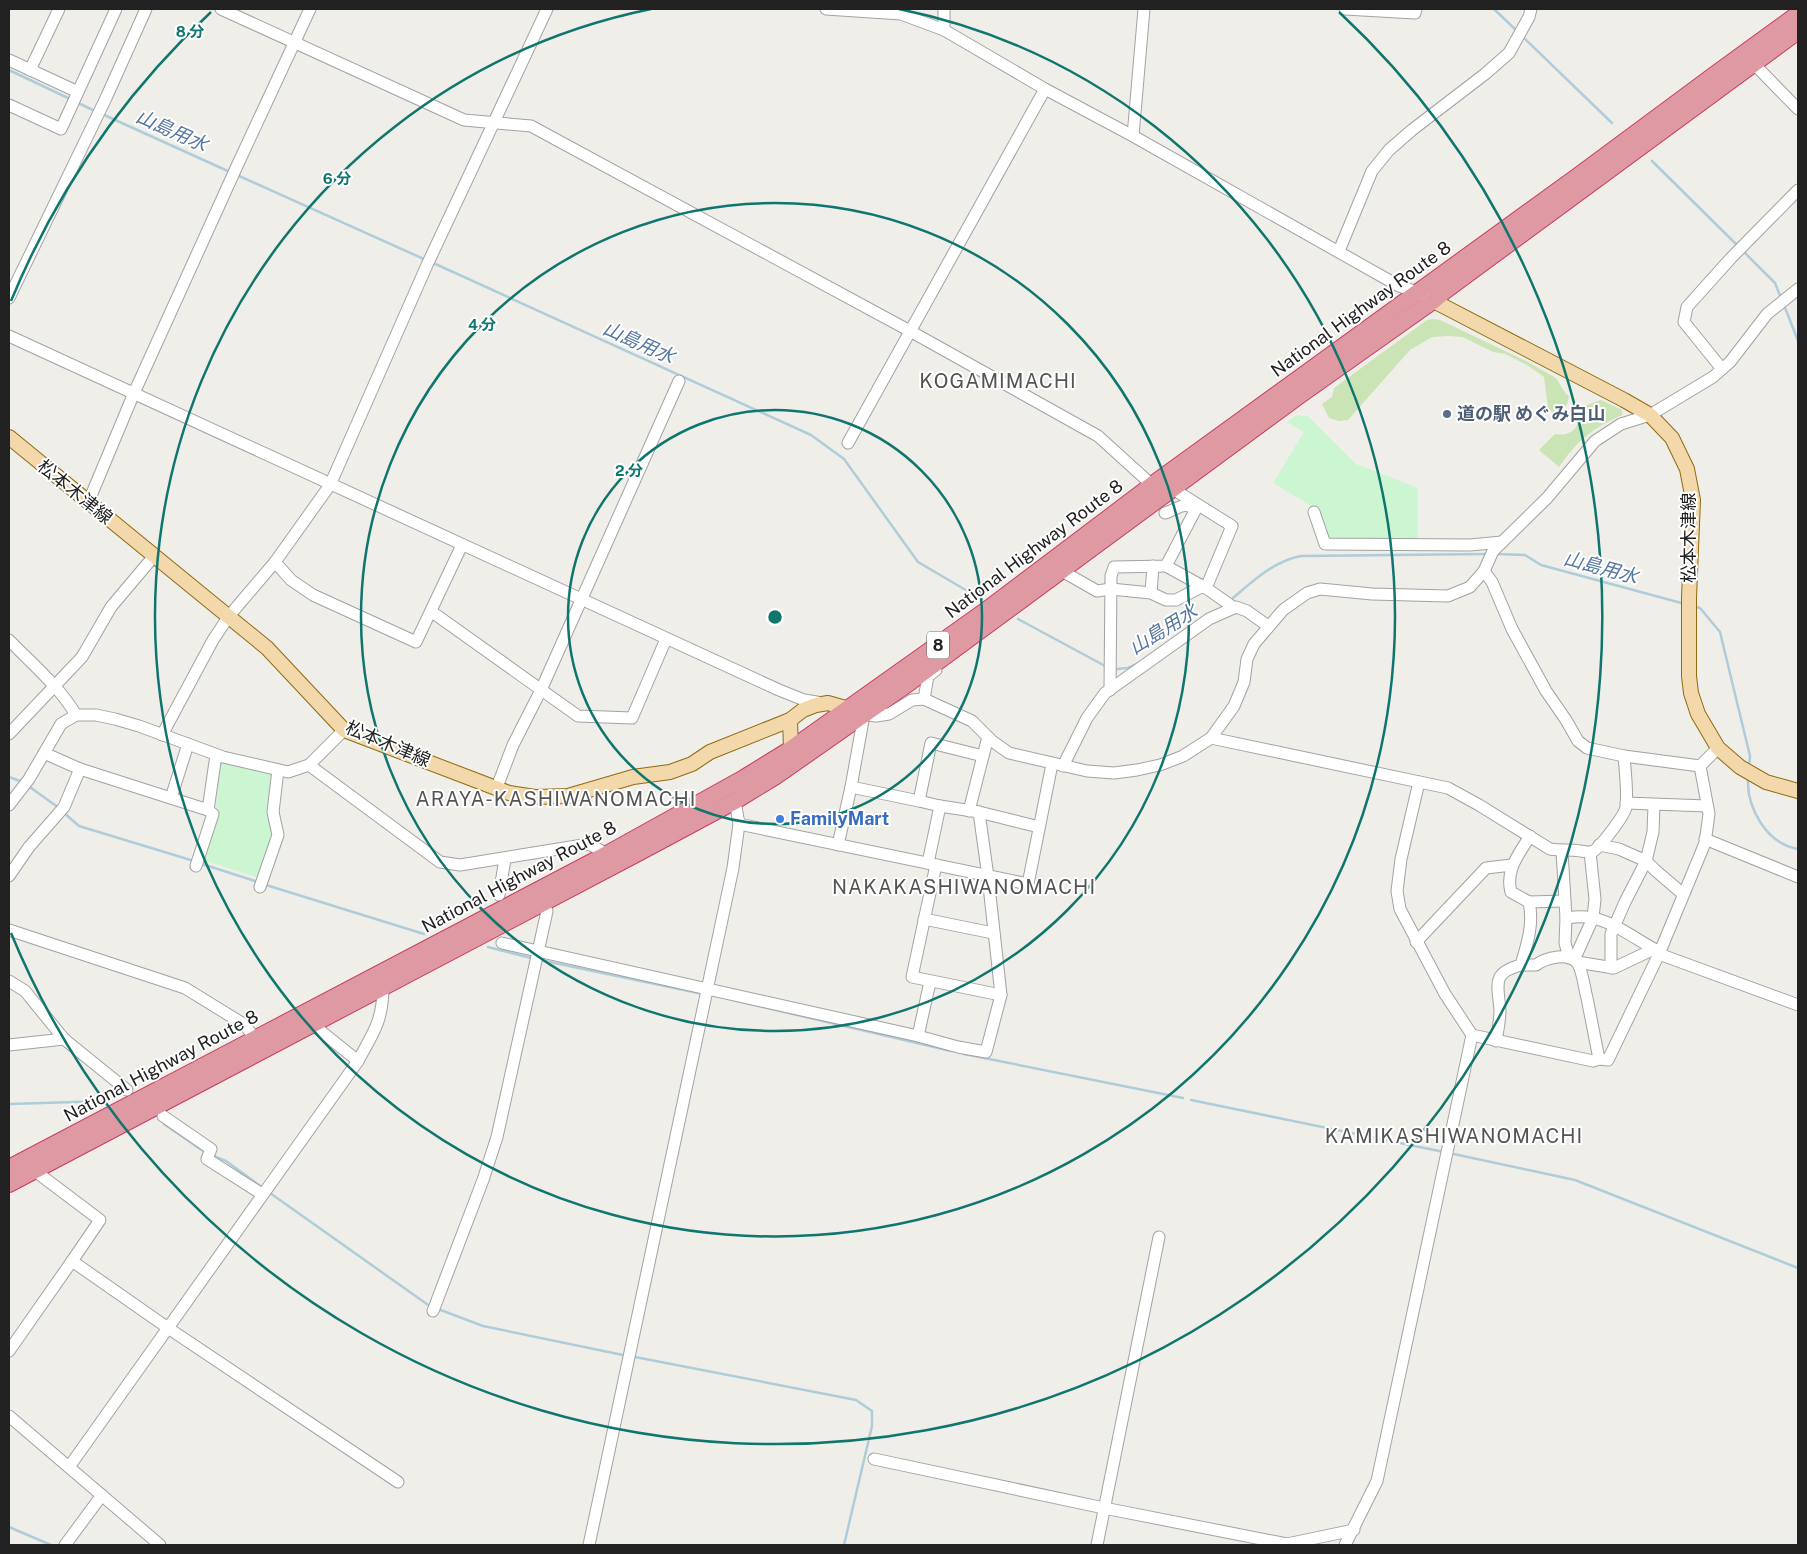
<svg xmlns="http://www.w3.org/2000/svg" width="1807" height="1554" font-family="'Public Sans','Noto Sans JP',sans-serif">
<style>
.grass{fill:#cae4b5}
.park{fill:#ccf5d1}
.lines{fill:none;stroke-linecap:round;stroke-linejoin:round}
.stream{stroke:#aecdd9;stroke-width:2.5}
.minor-casing{stroke:#a2a2a2;stroke-width:13}
.major-casing{stroke:#8e6b10;stroke-width:16}
.highway-casing{stroke:#c93b64;stroke-width:18}
.minor{stroke:#fff;stroke-width:11}
.major{stroke:#f3d8ab;stroke-width:14}
.highway{stroke:#df99a2;stroke-width:16}
.ring{fill:none;stroke:#0f766e;stroke-width:2.5}
.service-dot{fill:#5c6f8a;stroke:#fff;stroke-width:2}
.shop-dot{fill:#3f7fe0;stroke:#fff;stroke-width:2}
.labels{text-anchor:middle;stroke-width:4;stroke-linejoin:round;paint-order:stroke}
.shield{fill:#fff;stroke:#646464;stroke-width:1}
.shield-label{font-size:16px;font-weight:bold;fill:#212121}
.street-label{font-size:18px;fill:#212121;stroke:#fff}
.service-label{font-size:18px;font-weight:bold;fill:#4e5e75;stroke:#fff;text-anchor:start}
.shop-label{font-size:18px;font-weight:bold;fill:#366cbe;stroke:#fff;text-anchor:start}
.water-label{font-size:19px;font-style:italic;fill:#5476a0;stroke:#fff}
.quarter-label{font-size:20px;letter-spacing:1px;fill:#545454;stroke:#fff}
.centre{fill:#0f766e;stroke:#fff;stroke-width:2.5}
.ring-label{font-size:15px;text-anchor:middle;font-weight:bold;fill:#0f766e;stroke:#fff;stroke-width:4;stroke-linejoin:round;paint-order:stroke}
</style>
<rect width="100%" height="100%" fill="#f0eee9"/>
<g class="grass">
<path d="M1434,319l6,1 88,42 28,16 10,16 3,2c-1,11 -11,25 -21,12l-4,-31 -17,-12 -22,-11 -12,-2 -30,-15 -15,-1 -16,1 -22,13 -62,70 -9,1 -10,-3 -7,-14 10,-7 2,-9 93,-68z"/>
<path d="M1601,400l21,10v5c-31,14 -44,25 -63,52l-20,-17 16,-16c23,4 23,-14 32,-29z"/>
</g>
<g class="park">
<path d="M1297,415l11,1 48,48 62,24v53h-88l-4,-3 -11,-30 -42,-25 31,-51 -17,-10z"/>
<path d="M220,762l55,12 -1,58 -15,46 -56,-18 15,-50 -2,-5z"/>
</g>
<g class="lines">
<g class="stream">
<path d="M1494,9l24,23"/>
<path d="M1522,36l90,87"/>
<path d="M9,70l59,28"/>
<path d="M78,103l17,8"/>
<path d="M102,114l128,58"/>
<path d="M1652,161l87,86"/>
<path d="M237,175l189,85"/>
<path d="M1743,251l32,32 6,15"/>
<path d="M431,262l380,173 33,24 74,103 63,37"/>
<path d="M1784,305l14,36"/>
<path d="M1496,554l29,1 16,10 144,39"/>
<path d="M1233,598c20,-17 41,-37 68,-42l187,-2"/>
<path d="M1693,606l7,2 20,24 30,124 -1,11"/>
<path d="M1018,619l89,48"/>
<path d="M1117,669l11,-1 9,-4"/>
<path d="M9,777l14,5"/>
<path d="M1748,777c-2,31 19,67 50,72"/>
<path d="M27,785l32,23"/>
<path d="M63,812l16,14 115,35"/>
<path d="M202,864l53,17"/>
<path d="M266,885l158,49"/>
<path d="M488,947l43,11"/>
<path d="M540,960l163,34"/>
<path d="M733,1000l218,51"/>
<path d="M964,1054l219,44"/>
<path d="M1191,1100l253,52"/>
<path d="M9,1104l100,-3"/>
<path d="M164,1124l42,29"/>
<path d="M1449,1153l126,27 223,88"/>
<path d="M211,1155l15,6 37,27"/>
<path d="M270,1193l161,114"/>
<path d="M438,1309l45,17 140,29"/>
<path d="M635,1357l221,43 16,11v15l-28,119"/>
<path d="M9,1527l42,18"/>
</g>
<defs>
<g id="minor">
<path d="M221,9l243,111 67,6 379,205 188,105 54,49"/>
<path d="M826,9l75,5 43,16 101,59 88,47 266,150 18,6"/>
<path d="M1345,9l70,4 1,-4"/>
<path d="M944,30v-21"/>
<path d="M9,60l69,32"/>
<path d="M1754,64l44,45"/>
<path d="M30,70l29,-61"/>
<path d="M9,105l52,24 55,-120"/>
<path d="M1133,136l11,-127"/>
<path d="M1339,251l33,-80 17,-21 23,-20 73,-56 24,-21 20,-36 2,-8"/>
<path d="M9,298l97,-200 40,-89"/>
<path d="M9,336l770,354 25,10 19,3"/>
<path d="M1722,369l-38,-47 3,-15 44,-49 67,-68"/>
<path d="M848,443l197,-354"/>
<path d="M1173,489l59,37 -26,62 27,19"/>
<path d="M88,503l46,-110 103,-227 73,-157"/>
<path d="M1314,512l11,32 145,1 32,-3"/>
<path d="M1165,513c13,-4 18,-12 31,-4"/>
<path d="M275,562l16,18 22,15 103,47 46,-97"/>
<path d="M1166,566l38,21"/>
<path d="M1062,571l35,20 14,-2 40,4 15,7h10l25,-13 5,1"/>
<path d="M1484,571l8,11 20,47 34,62 20,29 12,21 9,7 37,8 76,10"/>
<path d="M1151,593l2,-27"/>
<path d="M432,612l146,104 54,2 34,-79"/>
<path d="M9,640c23,24 50,46 67,75"/>
<path d="M1110,690l1,-114 3,-9 52,-1 32,-61"/>
<path d="M924,699l4,-23 8,-6"/>
<path d="M861,714l15,2 13,-2 23,-14 12,-1 48,22 20,20 17,12 78,18 27,2 23,-3 23,-5 23,-9 28,-18 23,-32 10,-24 3,-23 7,-15 29,-34 24,-17 13,-4 52,5 76,2 22,-9 14,-16 9,-20 54,-53 48,-57 26,-17 29,-9 63,-38 17,-15 37,-48 31,-25"/>
<path d="M9,734l73,-77 29,-50 43,-51"/>
<path d="M162,735l51,-95 16,-24 46,-54 55,-77 97,-220 120,-256"/>
<path d="M1211,738l237,50 31,17 71,44c12,2 20,0 30,2 4,0 8,2 12,1 7,-3 33,-37 34,-45 2,-14 -1,-37 -2,-51"/>
<path d="M309,765l131,97 20,3 129,-21 18,10"/>
<path d="M1063,766l24,-48 18,-25 104,-74 27,-12 11,4 21,15"/>
<path d="M1700,766l18,-18"/>
<path d="M80,769l128,41 8,-55"/>
<path d="M497,787l16,-42 28,-55 138,-309"/>
<path d="M171,798l17,-54"/>
<path d="M919,801l12,-58 52,13 5,-19"/>
<path d="M1626,803l81,3"/>
<path d="M9,805l20,-26 32,-55 15,-9h20l19,4 24,7 84,31 65,15 21,-7 35,-35"/>
<path d="M969,811l14,-55"/>
<path d="M979,812l60,15"/>
<path d="M739,824l289,60 24,-120"/>
<path d="M1705,839l93,38"/>
<path d="M838,845l13,-58"/>
<path d="M1599,845l20,4 27,12 9,9 28,24"/>
<path d="M1562,851l4,67 -1,25 4,15"/>
<path d="M928,863l12,-57"/>
<path d="M936,865l-24,112 89,18"/>
<path d="M196,866l17,-52 -5,-4"/>
<path d="M9,876l20,-29 35,-40 16,-38 -36,-16"/>
<path d="M260,887l18,-52 -5,-23 5,-42"/>
<path d="M499,895l6,-36"/>
<path d="M1529,902l36,-1"/>
<path d="M1566,918c7,-1 14,-2 20,-1 24,2 48,21 68,32l5,5 139,51"/>
<path d="M924,919l69,14"/>
<path d="M9,930l176,58 60,37 10,14"/>
<path d="M1416,942l70,-74 26,-3"/>
<path d="M502,943l416,93 40,11 28,5 15,-57 -13,-118 -9,-65 -39,-6 -21,-5 -68,-14 13,-72"/>
<path d="M1574,960l19,-42 2,-19 -5,-47"/>
<path d="M1577,962l37,6 40,-19"/>
<path d="M1521,965h15c9,-7 35,-14 42,-1 5,9 6,23 9,34 4,20 8,41 12,61"/>
<path d="M1611,968v-34l14,-32 21,-41 7,-29 1,-27"/>
<path d="M9,981l16,10 39,48 63,51"/>
<path d="M312,1024l46,37"/>
<path d="M1472,1035l121,26 6,-2 9,1 51,-106 46,-111 4,-29 -9,-48"/>
<path d="M918,1036l12,-54"/>
<path d="M1496,1041c2,-11 4,-21 4,-31 -2,-26 -9,-37 21,-45 6,-21 13,-41 8,-63l-18,-10c-6,-22 8,-38 19,-56"/>
<path d="M9,1045l55,-6"/>
<path d="M163,1116l48,33 -4,10 55,35"/>
<path d="M35,1171l65,49 -28,41"/>
<path d="M433,1311l50,-131 14,-43 50,-226 -5,-8"/>
<path d="M9,1351l63,-90 96,67 230,154"/>
<path d="M9,1416l151,129"/>
<path d="M874,1459l230,49 183,36 67,-14"/>
<path d="M69,1467l289,-406c15,-28 25,-40 25,-74"/>
<path d="M65,1545l37,-50"/>
<path d="M589,1545l144,-677 6,-44 -4,-23"/>
<path d="M1097,1545l62,-308"/>
<path d="M1345,1545l32,-64 95,-446 -27,-41 -45,-85 -3,-18 4,-32 18,-77"/>
</g>
<g id="major">
<path d="M1424,296l200,104 26,15 22,23 15,31 6,31 -4,98v78l2,17 7,21 20,34 22,19 26,15 32,9"/>
<path d="M9,437l258,211 77,82 165,63 26,4 33,-1 65,-19 37,-5 22,-8 18,-12 80,-32 13,-10 13,-5 12,-2 21,6"/>
<path d="M790,720l1,29"/>
</g>
<g id="highway">
<path d="M9,1168l598,-314 137,-76 47,-29 197,-140 164,-124 426,-309 139,-103 81,-59"/>
<path d="M9,1184l629,-331 97,-52 41,-25 130,-91 394,-290 133,-94 13,-11 352,-259"/>
</g>
</defs>
<use href="#minor" class="minor-casing"/>
<use href="#major" class="major-casing"/>
<use href="#highway" class="highway-casing"/>
<use href="#minor" class="minor"/>
<use href="#major" class="major"/>
<use href="#highway" class="highway"/>
</g>
<g class="ring">
<circle cx="775" cy="617" r="207"/>
<circle cx="775" cy="617" r="414"/>
<path d="M899 9A620 620 0 1 1 651 9"/>
<path d="M11 301A827 827 0 0 1 211 12M1339 12A827 827 0 1 1 11 933"/>
</g>
<circle class="service-dot" cx="1447" cy="414" r="5"/>
<circle class="shop-dot" cx="780" cy="819" r="5"/>
<g class="labels">
<rect class="shield" x="927" y="631.5" width="22" height="27" rx="4"/>
<g class="shield-label">
<text x="938" y="651">8</text>
</g>
<g class="street-label">
<text transform="translate(1361 309) rotate(-36)" y="6">National Highway Route 8</text>
<text transform="translate(75 492) rotate(39)" y="6">松本木津線</text>
<text transform="translate(1689 538) rotate(-90)" y="6">松本木津線</text>
<text transform="translate(1034 549) rotate(-37)" y="6">National Highway Route 8</text>
<text transform="translate(388 744) rotate(23)" y="6">松本木津線</text>
<text transform="translate(519 877) rotate(-28)" y="6">National Highway Route 8</text>
<text transform="translate(161 1066) rotate(-28)" y="6">National Highway Route 8</text>
</g>
<g class="service-label">
<text x="1457" y="420">道の駅 めぐみ白山</text>
</g>
<g class="shop-label">
<text x="790" y="825">FamilyMart</text>
</g>
<g class="water-label">
<text transform="translate(172 130) rotate(24)" y="7">山島用水</text>
<text transform="translate(639 342) rotate(24)" y="7">山島用水</text>
<text transform="translate(1601 567) rotate(15)" y="7">山島用水</text>
<text transform="translate(1163 629) rotate(-32)" y="7">山島用水</text>
</g>
<g class="quarter-label">
<text x="998" y="388">KOGAMIMACHI</text>
<text x="556" y="806">ARAYA-KASHIWANOMACHI</text>
<text x="964" y="894">NAKAKASHIWANOMACHI</text>
<text x="1454" y="1143">KAMIKASHIWANOMACHI</text>
</g>
</g>
<circle cx="775" cy="617" r="8" class="centre"/>
<g class="ring-label">
<text x="190" y="37">8 分</text>
<text x="337" y="184">6 分</text>
<text x="482" y="330">4 分</text>
<text x="629" y="476">2 分</text>
</g>
<rect width="1807" height="1554" fill="none" stroke="#212121" stroke-width="20"/>
</svg>
